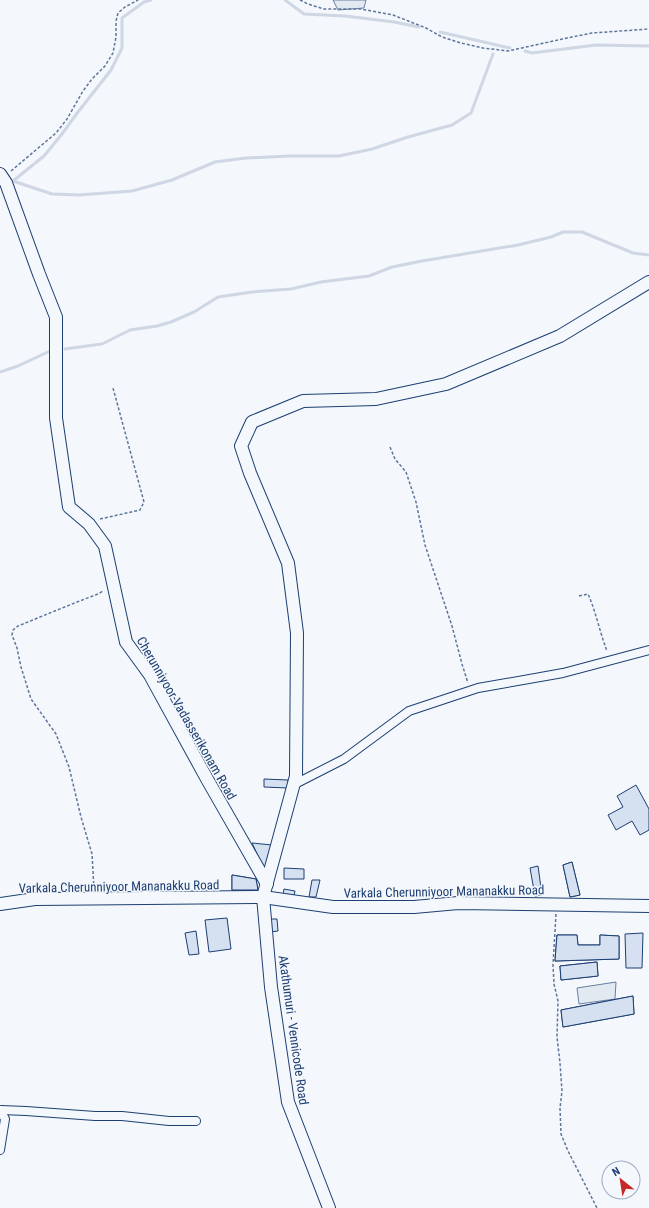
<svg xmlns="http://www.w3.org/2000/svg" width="649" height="1208" font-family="'Roboto Condensed',sans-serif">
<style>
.green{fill:#e3e9f0;stroke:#687fa3}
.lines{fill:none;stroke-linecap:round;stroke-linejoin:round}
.stream{stroke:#cfd7e4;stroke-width:3}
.building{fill:#d5e0f0;stroke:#1d3f73}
.street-casing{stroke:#1d3f73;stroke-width:10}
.secondary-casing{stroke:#1d3f73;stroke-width:14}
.path{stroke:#5e769c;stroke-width:1.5;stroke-dasharray:3 2;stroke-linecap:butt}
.street{stroke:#f4f7fb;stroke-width:8}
.secondary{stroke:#f4f7fb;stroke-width:12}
.labels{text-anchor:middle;stroke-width:3;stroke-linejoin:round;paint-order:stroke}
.street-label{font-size:13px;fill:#1d3f73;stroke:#f4f7fb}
</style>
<rect width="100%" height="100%" fill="#f4f7fb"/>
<g class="green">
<path d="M333,0h33l-2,8 -26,2z"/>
<path d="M616,982l-1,17 -36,5 -2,-16z"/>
</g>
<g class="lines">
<g class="stream">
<path d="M285,0l19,14 41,2 49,6 25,5"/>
<path d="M440,32l70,16"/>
<path d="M525,51l7,2 64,-8 53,1"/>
<path d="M13,181l39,13 27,1 53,-4 40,-11 43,-18 31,-4 44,-2h49l33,-7 36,-12 44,-12 19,-12 22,-59"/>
<path d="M13,181l31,-25 18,-22 16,-22 33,-42 11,-22v-30l22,-16 7,-2"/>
<path d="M65,349l37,-5 28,-14 27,-4 14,-4 23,-10 24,-15 34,-5 39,-3 30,-7 48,-6 23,-9 30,-6 96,-16 33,-8 12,-5h19l51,21 16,2"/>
<path d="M0,372l18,-6 32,-15"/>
</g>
</g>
<g class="building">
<path d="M264,779l24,1v8l-24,-1z"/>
<path d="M636,785l13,24v21l-9,5 -8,-14 -16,9 -8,-15 15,-8 -6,-11z"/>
<path d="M252,843l20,2 -5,30z"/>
<path d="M572,862l8,33 -10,2 -7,-32z"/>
<path d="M572,862l8,33 -10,2 -7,-32z"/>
<path d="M538,866l4,29 -7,1 -5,-28z"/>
<path d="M284,868l20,1v10h-20z"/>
<path d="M232,875l24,4 2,11h-26z"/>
<path d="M232,875l24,4 2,11h-26z"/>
<path d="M312,880h8l-4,17h-7z"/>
<path d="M284,889l11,2 -1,5 -11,-1z"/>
<path d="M227,918l4,31 -22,3 -4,-32z"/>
<path d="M269,919h8l1,12 -8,1z"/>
<path d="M196,931l3,23 -10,1 -4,-22z"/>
<path d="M643,933l-1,35h-16l-1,-34z"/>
<path d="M557,935h20l1,10h22v-10l19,1v23l-64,2z"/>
<path d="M557,935h20l1,10h22v-10l19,1v23l-64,2z"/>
<path d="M597,962l1,14 -37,4 -1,-14z"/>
<path d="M597,962l1,14 -37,4 -1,-14z"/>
<path d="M633,996l1,18 -71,13 -2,-17z"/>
<path d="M633,996l1,18 -71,13 -2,-17z"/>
</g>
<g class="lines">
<defs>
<g id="street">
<path d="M295,784l49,-25 65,-48 69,-23 85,-15 86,-23"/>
<path d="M0,1110l5,9 -5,31"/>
<path d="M1,1110l25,1 69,5h27l47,5h27"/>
</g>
<g id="secondary">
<path d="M0,174l6,9 33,91 17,43v101l13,89 20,17 16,22 21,96 24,33 57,104 60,105"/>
<path d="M0,904l35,-5 228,-2 70,10h81l44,-4 191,3"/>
<path d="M329,1208l-41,-106 -17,-115 -8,-90 33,-121 1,-143 -9,-70 -38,-90 -9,-27 11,-24 51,-21 73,-2 70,-15 114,-48 89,-54"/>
</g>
</defs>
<use href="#street" class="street-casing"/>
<use href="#secondary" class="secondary-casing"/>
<g class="path">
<path d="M300,0l8,4 16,5h37l32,6 33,13 16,9 19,6 22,5 25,3 59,-13 25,-5 57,-4"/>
<path d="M11,171l45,-38 11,-14 16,-28 9,-12 13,-13 8,-13 3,-16v-16l2,-8 7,-6 13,-7"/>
<path d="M390,447l5,12 11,13 10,30 9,43 27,81 10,38 6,19"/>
<path d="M100,519l40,-9 4,-8 -31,-114"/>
<path d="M579,596l9,-2c8,18 12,39 19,57"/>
<path d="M94,889l-2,-35 -11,-37 -12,-50 -13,-33 -25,-35 -10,-32 -4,-19 -5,-13 1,-5 5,-4 59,-24 21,-8 5,-3"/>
<path d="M556,914l-3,51 1,19 4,17 -1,36 3,26 2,28 -2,17 1,26 7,17 29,57"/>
</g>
<use href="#street" class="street"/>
<use href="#secondary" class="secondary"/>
</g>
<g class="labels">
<g class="street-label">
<text transform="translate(187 718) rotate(60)" y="5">Cherunniyoor-Vadasserikonam Road</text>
<text transform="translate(119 886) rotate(-1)" y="5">Varkala Cherunniyoor Mananakku Road</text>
<text transform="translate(444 891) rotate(-1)" y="5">Varkala Cherunniyoor Mananakku Road</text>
<text transform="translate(294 1030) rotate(82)" y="5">Akathumuri - Vennicode Road</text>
</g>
</g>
<g transform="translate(621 1180) rotate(330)"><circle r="19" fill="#f4f7fb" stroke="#9eadc5"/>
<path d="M0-3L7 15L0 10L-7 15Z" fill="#c62828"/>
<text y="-6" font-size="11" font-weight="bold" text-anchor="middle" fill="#1d3f73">N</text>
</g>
</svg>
